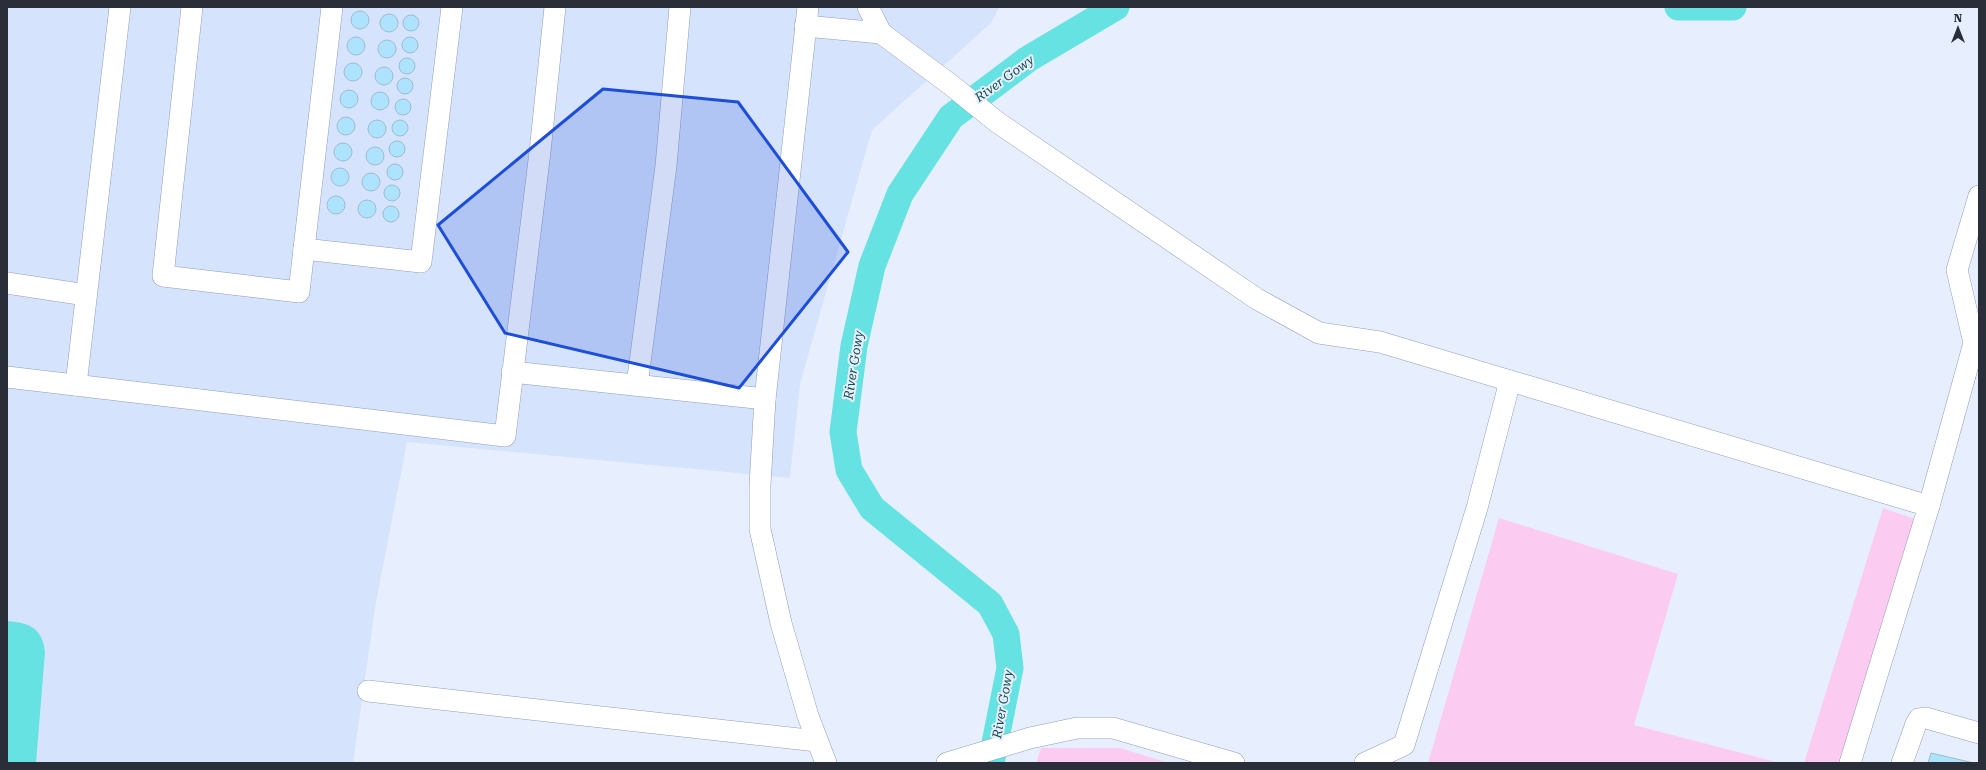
<svg xmlns="http://www.w3.org/2000/svg" width="1986" height="770" font-family="'Roboto Serif',serif">
<style>
.built{fill:#d6e3fd}
.green{fill:#fccbf1}
.water{fill:#66e2e2}
.lines{fill:none;stroke-linecap:round;stroke-linejoin:round}
.river{stroke:#66e2e2;stroke-width:27}
.building{fill:#ade3fe;stroke:#9fbcca}
.minor-casing{stroke:#929eb6;stroke-width:22}
.minor{stroke:#fff;stroke-width:21}
.marked{fill:#1d4ed8;fill-opacity:0.2;stroke:#1d4ed8;stroke-width:3;stroke-linejoin:round}
.labels{text-anchor:middle;stroke-width:4;stroke-linejoin:round;paint-order:stroke}
.water-label{font-size:13px;font-style:italic;fill:#144b4c;stroke:#e7effe}
</style>
<rect width="100%" height="100%" fill="#e7effe"/>
<path class="built" d="M7,7h992l-8,16 -119,107 -72,254 -10,94 -383,-36 -32,166 -22,155h-346z"/>
<g class="green">
<path d="M1883,508l32,11 -76,244h-35z"/>
<path d="M1499,518l179,56 -44,151 146,38h-352z"/>
<path d="M1041,748h79l49,15h-133z"/>
</g>
<path class="water" d="M7,621c23,2 35,7 38,31l-9,111h-29z"/>
<g class="lines">
<g class="river">
<path d="M1678,7h55"/>
<path d="M991,763l19,-95 -4,-34 -16,-30 -118,-96 -23,-38 -6,-38 11,-86 18,-80 28,-72 51,-77 77,-58 88,-52"/>
</g>
</g>
<g class="building">
<circle cx="360" cy="20" r="9"/>
<circle cx="389" cy="23" r="9"/>
<circle cx="411" cy="23" r="8"/>
<circle cx="356" cy="46" r="9"/>
<circle cx="410" cy="45" r="8"/>
<circle cx="387" cy="49" r="9"/>
<circle cx="407" cy="66" r="8"/>
<circle cx="353" cy="72" r="9"/>
<circle cx="384" cy="76" r="9"/>
<circle cx="405" cy="86" r="8"/>
<circle cx="349" cy="99" r="9"/>
<circle cx="380" cy="101" r="9"/>
<circle cx="403" cy="107" r="8"/>
<circle cx="346" cy="126" r="9"/>
<circle cx="377" cy="129" r="9"/>
<circle cx="400" cy="128" r="8"/>
<circle cx="397" cy="149" r="8"/>
<circle cx="343" cy="152" r="9"/>
<circle cx="375" cy="156" r="9"/>
<circle cx="395" cy="172" r="8"/>
<circle cx="340" cy="177" r="9"/>
<circle cx="371" cy="182" r="9"/>
<circle cx="392" cy="193" r="8"/>
<circle cx="336" cy="205" r="9"/>
<circle cx="367" cy="209" r="9"/>
<circle cx="391" cy="214" r="8"/>
<path d="M1931,753l43,10h-46z"/>
</g>
<g class="lines">
<defs>
<g id="minor">
<path d="M192,7l-29,269 136,16 33,-285"/>
<path d="M805,26l76,7 -13,-26"/>
<path d="M881,33l70,52 46,37 260,177 62,34 61,9 549,164"/>
<path d="M304,249l117,13 31,-255"/>
<path d="M7,283l79,12"/>
<path d="M512,372l253,27 43,-392"/>
<path d="M7,377l498,59 35,-284 15,-145"/>
<path d="M76,385l44,-378"/>
<path d="M637,385l29,-219 14,-159"/>
<path d="M765,399l-5,86v44l21,94 27,93 18,47"/>
<path d="M368,691l449,50"/>
<path d="M947,763l83,-25 47,-10h36l121,35"/>
<path d="M1365,763l39,-18 73,-237 33,-127"/>
<path d="M1850,763l79,-257 45,-163 -17,-73 22,-74"/>
<path d="M1902,763l14,-39 3,-5 7,-1 53,15"/>
</g>
</defs>
<use href="#minor" class="minor-casing"/>
<use href="#minor" class="minor"/>
</g>
<path class="marked" d="M603,89l135,13 110,150 -109,136 -234,-55 -67,-108z"/>
<g class="labels">
<g class="water-label">
<text transform="translate(1004 78) rotate(-36)" y="5">River Gowy</text>
<text transform="translate(853 365) rotate(-81)" y="5">River Gowy</text>
<text transform="translate(1002 704) rotate(-80)" y="5">River Gowy</text>
</g>
</g>
<rect width="1986" height="770" fill="none" stroke="#292e38" stroke-width="16"/>
<g transform="translate(1958 28)" stroke="#e7effe" stroke-width="3" paint-order="stroke">
<path d="M0-3L7 15L0 10L-7 15Z" fill="#292e38"/>
<text y="-6" font-size="11" font-weight="bold" text-anchor="middle" fill="#292e38">N</text>
</g>
</svg>
